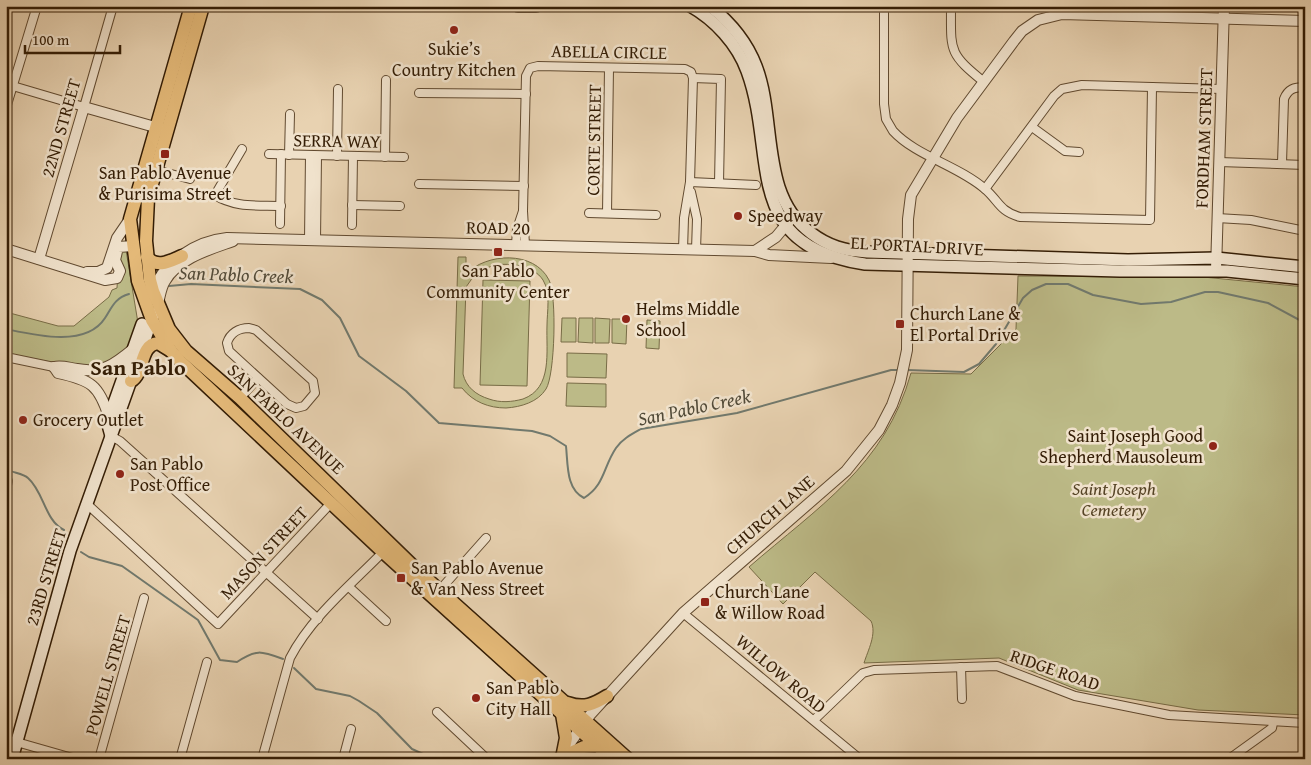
<svg xmlns="http://www.w3.org/2000/svg" width="1311" height="765" font-family="'Gentium Book Plus',serif">
<style>
.green{fill:#bcba87;stroke:#786c46;fill-rule:evenodd}
.lines{fill:none;stroke-linecap:round;stroke-linejoin:round}
.stream{stroke:#71796d;stroke-width:2}
.minor-casing{stroke:#614a30;stroke-width:10}
.tertiary-casing{stroke:#614a30;stroke-width:12}
.secondary-casing{stroke:#341d05;stroke-width:14}
.primary-casing{stroke:#341d05;stroke-width:15}
.minor{stroke:#f0e2cc;stroke-width:8}
.tertiary{stroke:#f0e2cc;stroke-width:10}
.secondary{stroke:#f0e2cc;stroke-width:11}
.primary{stroke:#e4b978;stroke-width:12}
.poi-dot{fill:#8f2418;stroke:#f0e2cc;stroke-width:2}
.labels{text-anchor:middle;stroke-width:5;stroke-linejoin:round;paint-order:stroke}
.poi-label{font-size:18px;fill:#341d05;stroke:#f0e2cc;text-anchor:start}
.street-label{font-size:18px;fill:#341d05;stroke:#f0e2cc}
.park-label{font-size:18px;font-style:italic;fill:#564426;stroke:#f0e2cc}
.water-label{font-size:19px;font-style:italic;fill:#524b39;stroke:#f0e2cc}
.district-label{font-size:22px;font-weight:bold;fill:#341d05;stroke:#f0e2cc}
</style>
<rect width="100%" height="100%" fill="#e8d2b1"/>
<filter id="stains"><feTurbulence type="fractalNoise" baseFrequency=".004" numOctaves="4"/><feColorMatrix values="0 0 0 0 .2 0 0 0 0 .09 0 0 0 0 .02 0 0 0 .5 -.17"/></filter>
<radialGradient id="worn" r=".72"><stop offset=".6" stop-color="#630" stop-opacity="0"/><stop offset="1" stop-color="#630" stop-opacity=".3"/></radialGradient>
<g class="green">
<path d="M126,250l12,73 -11,26 -9,10 -33,10 -79,-16v-41l52,14h16l35,-29 3,-7 5,-2 2,-37z"/>
<path d="M458,257h8v17c20,-21 68,-24 83,6 8,15 6,95 -3,109 -8,13 -25,18 -40,19 -17,0 -33,-6 -44,-20h-8zM494,265c17,-2 39,0 49,15 8,13 4,32 4,45 -1,27 6,63 -24,74 -11,3 -23,4 -34,0 -13,-4 -23,-12 -26,-25l3,-87 10,-14z"/>
<path d="M1018,276l185,1 102,10v428l-107,-5 -120,-20 -79,-32 -135,5c4,-13 13,-29 7,-42l-56,-49 -32,32 -34,-37c69,-60 136,-101 162,-194l60,1 45,-45z"/>
<path d="M483,280l47,1 -3,105 -47,-1z"/>
<path d="M562,318h14v24h-15z"/>
<path d="M579,318h14v25l-15,-1z"/>
<path d="M595,318l15,1 -1,24h-14z"/>
<path d="M612,319h15l-1,25 -14,-1z"/>
<path d="M647,320l13,1 -1,28 -13,-1z"/>
<path d="M567,353l40,1 -1,24 -39,-1z"/>
<path d="M567,383l39,1v23l-40,-1z"/>
</g>
<g class="lines">
<g class="stream">
<path d="M169,286l22,-2 109,5 22,11 18,18 19,38 47,35 33,32 93,8 18,5 16,10c2,19 0,43 18,52 21,-13 19,-31 32,-50 6,-9 16,-14 25,-19l96,-16 154,-43h9"/>
<path d="M6,329c28,6 80,19 99,-11 7,-11 10,-20 24,-24"/>
<path d="M907,370l57,2 15,-8 17,-20 27,-46 9,-8 14,-6h22l25,11 48,9 30,-2 34,-10h13l50,11 37,20"/>
<path d="M6,469c7,4 17,4 22,9 16,14 17,43 36,52"/>
<path d="M81,552l8,5 33,9 76,54 22,40 17,2c19,-13 24,-11 46,-3"/>
<path d="M294,668l22,21 34,7 9,5 18,12 35,36 22,10"/>
</g>
<defs>
<g id="minor">
<path d="M884,6v98l2,15 7,12c23,25 66,35 92,58 14,12 14,22 35,28l130,3 2,-133"/>
<path d="M951,6c0,45 -3,47 33,76"/>
<path d="M693,78l28,1 -2,104"/>
<path d="M6,84l78,23 29,-101"/>
<path d="M419,93l107,1"/>
<path d="M6,108l31,-102"/>
<path d="M1032,127l33,24 14,1"/>
<path d="M242,149l-27,46c20,13 43,10 66,11"/>
<path d="M269,154l135,3"/>
<path d="M289,155l1,-41"/>
<path d="M337,156l1,-67"/>
<path d="M385,157l1,-77"/>
<path d="M1219,162l86,3"/>
<path d="M1282,163l2,-64c4,-10 10,-12 21,-12"/>
<path d="M156,170l34,9"/>
<path d="M690,182l66,3"/>
<path d="M419,184l105,2"/>
<path d="M985,189l69,-93 8,-7 20,-4 140,4"/>
<path d="M691,192l6,27 -1,31"/>
<path d="M352,205l48,1"/>
<path d="M589,213l67,2"/>
<path d="M607,213l2,-145"/>
<path d="M1217,218l34,2 54,11"/>
<path d="M280,224l1,-70"/>
<path d="M352,225l1,-69"/>
<path d="M309,240l1,-85"/>
<path d="M316,240l1,-84"/>
<path d="M516,245l1,-16 6,-18"/>
<path d="M525,245l-2,-34 3,-135 4,-8 8,-2 147,3 6,3 2,6 -3,104 -6,36 -1,32"/>
<path d="M249,328l7,2 57,51 2,12 -11,13 -8,2 -9,-4 -58,-53 -2,-8c3,-10 12,-15 22,-15z"/>
<path d="M6,357l48,10"/>
<path d="M240,398l18,-20"/>
<path d="M111,436l9,5 198,178"/>
<path d="M6,490l2,-9"/>
<path d="M87,504l131,120 114,-122"/>
<path d="M349,587l37,34"/>
<path d="M438,592l48,-54"/>
<path d="M683,613l177,146"/>
<path d="M961,667l1,32"/>
<path d="M437,712l50,47"/>
<path d="M814,720l49,-47 11,-3 123,-4 78,30 94,19 136,8"/>
<path d="M6,739l70,20"/>
<path d="M99,759l45,-161"/>
<path d="M180,759l27,-97"/>
<path d="M262,759l28,-101c22,-42 62,-74 94,-107"/>
<path d="M343,759l8,-30"/>
<path d="M1229,759l43,-31 1,-5"/>
</g>
<g id="tertiary">
<path d="M6,249l99,31 12,-2 3,-7 -5,-11 3,-13 15,-1"/>
<path d="M755,251l21,-14 15,-18"/>
<path d="M39,259l45,-152 78,22"/>
<path d="M1216,270l8,-264"/>
<path d="M87,272h11l9,-4 10,-30 13,-19"/>
<path d="M153,291c10,-29 44,-50 74,-53l528,13 14,4 62,3"/>
<path d="M158,303c2,-7 3,-16 7,-22 13,-23 46,-32 68,-40"/>
<path d="M54,367c8,-2 15,1 23,2 25,5 38,-5 56,-20"/>
<path d="M54,367l4,6c33,7 41,12 51,44"/>
<path d="M565,750l25,-35 93,-102 163,-142 33,-41 13,-25 8,-22 7,-33 1,-131 3,-24 46,-77 57,-77 8,-10 16,-11 24,-6 243,7"/>
</g>
<g id="secondary">
<path d="M518,6h18"/>
<path d="M690,6c25,14 47,38 57,65 31,84 -8,175 118,193l255,7h107l78,8"/>
<path d="M710,6c20,16 37,36 46,60 21,54 3,129 55,167 17,13 34,18 56,19l261,8 88,-2 89,9"/>
<path d="M139,357l15,-44"/>
<path d="M111,436l-3,-11 1,-8 33,-93"/>
<path d="M12,759l58,-208 64,-179"/>
</g>
<g id="primary">
<path d="M191,6l-61,213 8,62 14,39 19,31 9,10 203,191 229,207"/>
<path d="M203,6l-55,192 -2,43 4,39 3,11 16,38 17,22 54,47 177,172 211,189"/>
<path d="M147,257c10,12 23,4 35,-1"/>
<path d="M131,381c14,-8 8,-36 27,-38l13,8"/>
<path d="M568,703c16,6 26,1 39,-7"/>
<path d="M562,714l4,24 -3,15"/>
<path d="M560,758l24,-11 14,-1"/>
</g>
</defs>
<use href="#minor" class="minor-casing"/>
<use href="#tertiary" class="tertiary-casing"/>
<use href="#secondary" class="secondary-casing"/>
<use href="#primary" class="primary-casing"/>
<use href="#minor" class="minor"/>
<use href="#tertiary" class="tertiary"/>
<use href="#secondary" class="secondary"/>
<use href="#primary" class="primary"/>
</g>
<g class="poi-dot">
<circle cx="454" cy="30" r="5"/>
<rect x="160" y="149" width="10" height="10" rx="2.5"/>
<circle cx="738" cy="216" r="5"/>
<rect x="493" y="247" width="10" height="10" rx="2.5"/>
<circle cx="626" cy="319" r="5"/>
<rect x="895" y="319" width="10" height="10" rx="2.5"/>
<circle cx="23" cy="420" r="5"/>
<circle cx="1213" cy="446" r="5"/>
<circle cx="120" cy="474" r="5"/>
<rect x="396" y="573" width="10" height="10" rx="2.5"/>
<rect x="700" y="597" width="10" height="10" rx="2.5"/>
<circle cx="476" cy="698" r="5"/>
</g>
<g class="labels">
<g class="poi-label">
<text x="454" y="55" text-anchor="middle">Sukie’s<tspan x="454" dy="21">Country Kitchen</tspan></text>
<text x="165" y="179" text-anchor="middle">San Pablo Avenue<tspan x="165" dy="21">&amp; Purisima Street</tspan></text>
<text x="748" y="222">Speedway</text>
<text x="498" y="277" text-anchor="middle">San Pablo<tspan x="498" dy="21">Community Center</tspan></text>
<text x="636" y="315">Helms Middle<tspan x="636" dy="21">School</tspan></text>
<text x="910" y="320">Church Lane &amp;<tspan x="910" dy="21">El Portal Drive</tspan></text>
<text x="33" y="426">Grocery Outlet</text>
<text x="1203" y="442" text-anchor="end">Saint Joseph Good<tspan x="1203" dy="21">Shepherd Mausoleum</tspan></text>
<text x="130" y="470">San Pablo<tspan x="130" dy="21">Post Office</tspan></text>
<text x="411" y="574">San Pablo Avenue<tspan x="411" dy="21">&amp; Van Ness Street</tspan></text>
<text x="715" y="598">Church Lane<tspan x="715" dy="21">&amp; Willow Road</tspan></text>
<text x="486" y="694">San Pablo<tspan x="486" dy="21">City Hall</tspan></text>
</g>
<g class="street-label">
<text transform="translate(609 52) rotate(1)" y="6">ABELLA CIRCLE</text>
<text transform="translate(61 128) rotate(-74)" y="6">22ND STREET</text>
<text transform="translate(1204 138) rotate(-88)" y="6">FORDHAM STREET</text>
<text transform="translate(594 140) rotate(-89)" y="6">CORTE STREET</text>
<text transform="translate(337 141) rotate(1)" y="6">SERRA WAY</text>
<text transform="translate(498 228) rotate(1)" y="6">ROAD 20</text>
<text transform="translate(917 246) rotate(3)" y="6">EL PORTAL DRIVE</text>
<text transform="translate(286 419) rotate(43)" y="6">SAN PABLO AVENUE</text>
<text transform="translate(770 515) rotate(-41)" y="6">CHURCH LANE</text>
<text transform="translate(264 553) rotate(-47)" y="6">MASON STREET</text>
<text transform="translate(46 577) rotate(-73)" y="6">23RD STREET</text>
<text transform="translate(1055 670) rotate(19)" y="6">RIDGE ROAD</text>
<text transform="translate(781 674) rotate(40)" y="6">WILLOW ROAD</text>
<text transform="translate(108 675) rotate(-74)" y="6">POWELL STREET</text>
</g>
<g class="park-label">
<text x="1114" y="495">Saint Joseph<tspan x="1114" dy="21">Cemetery</tspan></text>
</g>
<g class="water-label">
<text transform="translate(236 274) rotate(2)" y="7">San Pablo Creek</text>
<text transform="translate(694 407) rotate(-12)" y="7">San Pablo Creek</text>
</g>
<g class="district-label">
<text x="138" y="375">San Pablo</text>
</g>
</g>
<rect width="1311" height="765" fill="none" stroke="#e8d2b1" stroke-width="25"/>
<rect x="8" y="8" width="1296" height="750" fill="none" stroke="#341d05" stroke-width="2.5"/>
<rect x="12" y="12" width="1286" height="740" fill="none" stroke="#341d05"/>
<path d="M25 45v8h95v-8" fill="none" stroke="#341d05" stroke-width="2.5"/>
<text x="32" y="45" font-size="15" fill="#341d05" stroke="#f0e2cc" stroke-width="4" paint-order="stroke">100 m</text>
<rect width="100%" height="100%" filter="url(#stains)"/>
<rect width="100%" height="100%" fill="url(#worn)"/>
</svg>
